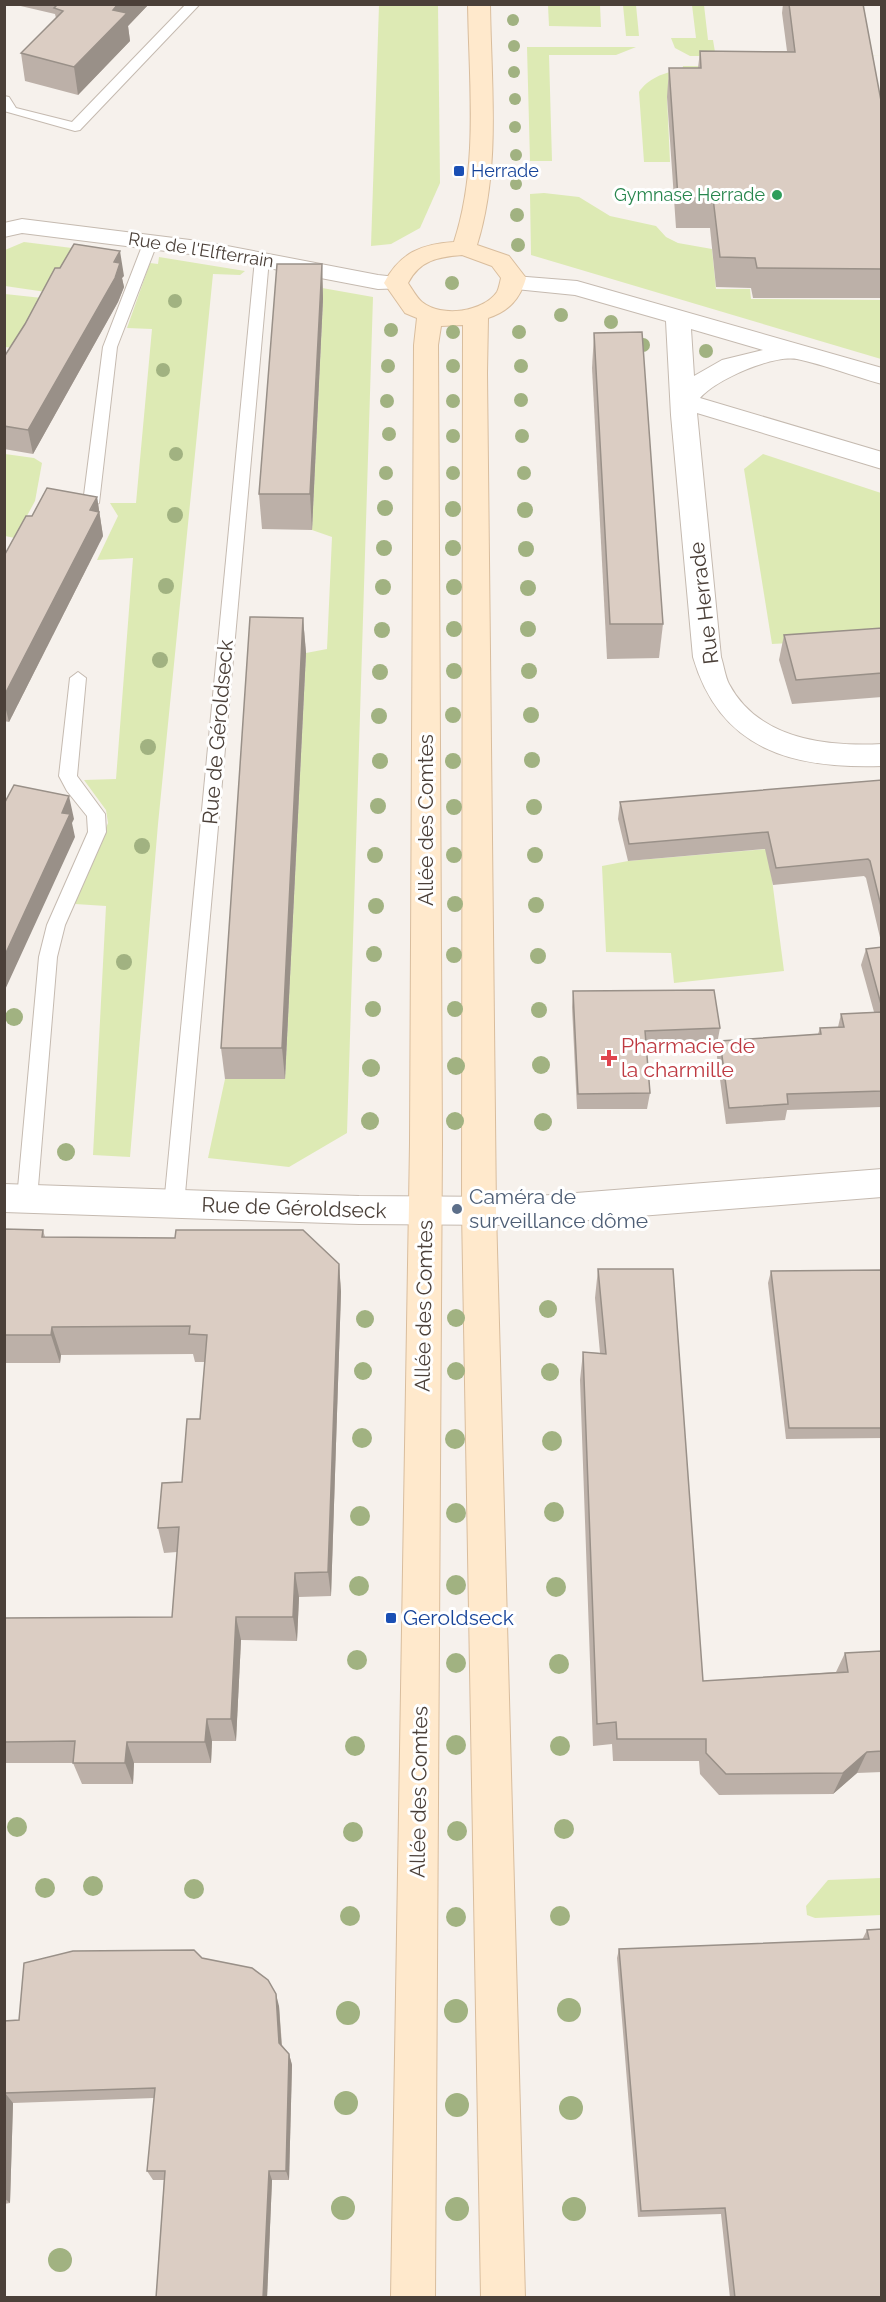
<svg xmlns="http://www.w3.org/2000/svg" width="886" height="2302" font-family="Raleway,sans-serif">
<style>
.green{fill:#ddeab4}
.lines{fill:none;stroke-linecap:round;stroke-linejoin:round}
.lane-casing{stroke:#c5bab0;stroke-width:2}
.street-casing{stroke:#c5bab0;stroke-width:2}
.secondary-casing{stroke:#d9bd9d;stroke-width:2}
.lane{fill:#fff;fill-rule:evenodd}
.street{fill:#fff;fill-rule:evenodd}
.secondary{fill:#ffe9cc;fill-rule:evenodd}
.tree{fill:#a1b281}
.wall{fill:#bcb0a8}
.shaded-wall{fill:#999088}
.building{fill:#dbcdc3;stroke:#999088;stroke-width:1.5}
.transit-dot{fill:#1a4fb4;stroke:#fff;stroke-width:2}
.leisure-dot{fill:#2e9e5b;stroke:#fff;stroke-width:2}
.health-dot{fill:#e0444e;stroke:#fff;stroke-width:2}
.service-dot{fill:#5c6f8a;stroke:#fff;stroke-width:2}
.labels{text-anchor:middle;stroke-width:6;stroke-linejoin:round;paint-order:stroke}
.far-transit-label{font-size:18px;fill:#164399;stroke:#fff;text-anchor:start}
.far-leisure-label{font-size:18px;fill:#27864d;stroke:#fff;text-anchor:end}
.far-street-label{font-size:18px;fill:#4b4039;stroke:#fff}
.street-label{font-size:21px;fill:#4b4039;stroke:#fff}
.health-label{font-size:21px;fill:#be3a42;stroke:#fff;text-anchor:start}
.service-label{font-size:21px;fill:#4e5e75;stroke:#fff;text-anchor:start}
.transit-label{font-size:21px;fill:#164399;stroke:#fff;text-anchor:start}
</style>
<rect width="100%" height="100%" fill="#f6f1ec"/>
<g class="green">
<path d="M379,5h59l2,178 -20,45 -29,16 -20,2z"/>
<path d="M548,5h52l1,22 -52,-1z"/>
<path d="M623,5h13l3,31h-13z"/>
<path d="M692,5h12l4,35h5l2,12 166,4h-191l-15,-8 -4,-10h25z"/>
<path d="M527,47h109l-20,8h-67l3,106h-22z"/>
<path d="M683,66l161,1 -177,30 3,65h-26l-5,-70c8,-13 28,-22 43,-21z"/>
<path d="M544,193l35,4 31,19 46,10 10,11 12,6 34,6 4,40h34l1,10 130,1v59l-350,-104 -1,-61z"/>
<path d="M24,242l56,7 -12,19 -8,-1 -14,25 -41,-6v-36z"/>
<path d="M159,257l86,14 -5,4 -27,-1 -55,550 -28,333 -37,-2 13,-249 -31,-2 33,-81 -2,-13 -22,-30 32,-1 17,-221 -36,2 21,-44 -8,-13h26l16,-174 -25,-1 23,-65 8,1z"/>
<path d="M277,280l96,17 -26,836 -58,34 -81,-9 17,-79h60l21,-426 21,-4 5,-112 -20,-7 11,-230z"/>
<path d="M5,294l37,4 -29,50 -8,-1z"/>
<path d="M5,454l29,4 8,5 -7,38 -20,37 -10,-2z"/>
<path d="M763,454l118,39v145l-109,6 -28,-175z"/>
<path d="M768,849l16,122 -110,12 -3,-30 -65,-1 -4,-86 26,-5z"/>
<path d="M881,1878v37l-66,3 -8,-3 -1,-9 22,-26z"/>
</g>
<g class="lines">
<defs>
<g id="lane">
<path d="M186,4h14l-120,126 -5,1 -71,-20v-15l5,1 7,11 56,14z"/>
<path d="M151,237l7,4 -41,106 -18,156 -8,5 -8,-5 20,-156 41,-106z"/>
<path d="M262,255l7,4 -85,946 -3,6 -7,2 -7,-2 -3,-6 91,-946z"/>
<path d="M78,672l8,6 -9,98 28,38 1,18 -41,93 -8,32 -20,242 -3,6 -7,2 -7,-2 -3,-6 22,-242 8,-32 41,-93 -1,-16 -20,-25 -8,-15 11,-98z"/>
</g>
<g id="street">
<path d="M22,219l184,23 172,33 27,3 3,5 -3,5 -27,1 -172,-33 -184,-23 -18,4v-14z"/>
<path d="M514,276l63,5 305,87v16c-29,-8 -57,-19 -85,-25 -25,-4 -80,20 -97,39l182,54v17l-185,-56 24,244c3,9 4,19 8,27 29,55 97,63 153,60v22c-89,3 -162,-16 -189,-109l-22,-242 -5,-94 -91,-26 -70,-7 -3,-5 3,-5zM691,329l72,21 -41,10 -28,16z"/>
<path d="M882,1169v28l-357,28 -166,-1 -355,-12v-28l355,12 166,1z"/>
</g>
<path id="secondary" d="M468,4h22c1,80 11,164 -13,241l32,11 17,22c-6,21 -17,33 -38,40l-1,55 9,838 29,1087h-44l-19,-1087 1,-886 -22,1 -3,19 4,798 -7,1155h-44l19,-1155 4,-798 3,-27 -12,-5 -21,-30c16,-30 37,-39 70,-41 25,-76 15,-160 14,-238zM462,255l30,11 9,12c-1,4 -2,10 -4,14 -14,20 -55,26 -75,10 -5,-4 -10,-13 -14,-19 12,-23 30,-26 54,-28z"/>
</defs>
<use href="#lane" class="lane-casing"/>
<use href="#street" class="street-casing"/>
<use href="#secondary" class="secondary-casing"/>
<use href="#lane" class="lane"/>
<use href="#street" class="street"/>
<use href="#secondary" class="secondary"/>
</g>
<g class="tree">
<circle cx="513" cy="20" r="6"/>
<circle cx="514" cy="46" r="6"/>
<circle cx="514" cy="72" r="6"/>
<circle cx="515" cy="99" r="6"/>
<circle cx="515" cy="127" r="6"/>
<circle cx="516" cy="155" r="6"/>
<circle cx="516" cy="184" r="6"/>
<circle cx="517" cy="215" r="7"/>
<circle cx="518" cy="245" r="7"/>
<circle cx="452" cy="283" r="7"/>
<circle cx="175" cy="301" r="7"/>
<circle cx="561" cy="315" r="7"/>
<circle cx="611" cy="322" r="7"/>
<circle cx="391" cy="330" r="7"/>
<circle cx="453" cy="332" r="7"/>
<circle cx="519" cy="332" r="7"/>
<circle cx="643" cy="345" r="7"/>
<circle cx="706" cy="351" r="7"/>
<circle cx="388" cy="366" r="7"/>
<circle cx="453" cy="366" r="7"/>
<circle cx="521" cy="366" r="7"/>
<circle cx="163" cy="370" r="7"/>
<circle cx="521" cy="400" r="7"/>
<circle cx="387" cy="401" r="7"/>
<circle cx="453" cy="401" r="7"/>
<circle cx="389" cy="434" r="7"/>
<circle cx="453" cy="436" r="7"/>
<circle cx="522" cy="436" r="7"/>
<circle cx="176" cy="454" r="7"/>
<circle cx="386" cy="473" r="7"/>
<circle cx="453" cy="473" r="7"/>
<circle cx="524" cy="473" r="7"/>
<circle cx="385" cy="508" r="8"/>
<circle cx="453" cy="509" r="8"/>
<circle cx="525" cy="510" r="8"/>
<circle cx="175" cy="515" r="8"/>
<circle cx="384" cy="548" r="8"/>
<circle cx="453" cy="548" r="8"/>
<circle cx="526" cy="549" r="8"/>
<circle cx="166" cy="586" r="8"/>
<circle cx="383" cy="587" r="8"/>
<circle cx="454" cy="587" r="8"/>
<circle cx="528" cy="588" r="8"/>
<circle cx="454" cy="629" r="8"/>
<circle cx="528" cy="629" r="8"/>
<circle cx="382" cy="630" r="8"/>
<circle cx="160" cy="660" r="8"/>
<circle cx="454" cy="671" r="8"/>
<circle cx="529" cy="671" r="8"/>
<circle cx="380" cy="672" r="8"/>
<circle cx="453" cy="715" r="8"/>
<circle cx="531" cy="715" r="8"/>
<circle cx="379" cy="716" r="8"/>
<circle cx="148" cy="747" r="8"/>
<circle cx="532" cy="760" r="8"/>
<circle cx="380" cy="761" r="8"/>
<circle cx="453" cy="761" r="8"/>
<circle cx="378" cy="806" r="8"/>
<circle cx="454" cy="807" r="8"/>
<circle cx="534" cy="807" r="8"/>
<circle cx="142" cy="846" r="8"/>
<circle cx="375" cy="855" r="8"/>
<circle cx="454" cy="855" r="8"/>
<circle cx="535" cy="855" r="8"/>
<circle cx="455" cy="904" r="8"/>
<circle cx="536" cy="905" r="8"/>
<circle cx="376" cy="906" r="8"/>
<circle cx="374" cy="954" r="8"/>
<circle cx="454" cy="955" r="8"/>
<circle cx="538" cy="956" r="8"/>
<circle cx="124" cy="962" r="8"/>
<circle cx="373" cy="1009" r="8"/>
<circle cx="455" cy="1009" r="8"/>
<circle cx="539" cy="1010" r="8"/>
<circle cx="14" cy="1017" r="9"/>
<circle cx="541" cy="1065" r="9"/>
<circle cx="456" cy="1066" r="9"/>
<circle cx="371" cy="1068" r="9"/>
<circle cx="370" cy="1121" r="9"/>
<circle cx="455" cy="1121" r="9"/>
<circle cx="543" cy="1122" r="9"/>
<circle cx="66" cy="1152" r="9"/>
<circle cx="548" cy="1309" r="9"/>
<circle cx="456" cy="1318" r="9"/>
<circle cx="365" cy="1319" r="9"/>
<circle cx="363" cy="1371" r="9"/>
<circle cx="456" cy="1371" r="9"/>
<circle cx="550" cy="1372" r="9"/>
<circle cx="362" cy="1438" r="10"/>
<circle cx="455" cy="1439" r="10"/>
<circle cx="552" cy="1441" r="10"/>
<circle cx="554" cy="1512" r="10"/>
<circle cx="456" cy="1513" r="10"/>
<circle cx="360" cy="1516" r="10"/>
<circle cx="456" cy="1585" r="10"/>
<circle cx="359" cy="1586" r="10"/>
<circle cx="556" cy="1587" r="10"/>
<circle cx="357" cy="1660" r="10"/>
<circle cx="456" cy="1663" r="10"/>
<circle cx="559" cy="1664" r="10"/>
<circle cx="456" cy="1745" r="10"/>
<circle cx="355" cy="1746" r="10"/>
<circle cx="560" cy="1746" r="10"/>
<circle cx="17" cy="1827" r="10"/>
<circle cx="564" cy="1829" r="10"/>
<circle cx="457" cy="1831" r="10"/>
<circle cx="353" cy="1832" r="10"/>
<circle cx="93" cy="1886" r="10"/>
<circle cx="45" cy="1888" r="10"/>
<circle cx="194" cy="1889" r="10"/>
<circle cx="350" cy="1916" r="10"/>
<circle cx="560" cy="1916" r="10"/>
<circle cx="456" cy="1917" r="10"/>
<circle cx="569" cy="2010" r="12"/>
<circle cx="456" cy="2011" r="12"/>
<circle cx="348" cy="2013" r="12"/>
<circle cx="346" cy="2103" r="12"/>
<circle cx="457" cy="2105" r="12"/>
<circle cx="571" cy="2108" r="12"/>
<circle cx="343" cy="2208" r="12"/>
<circle cx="457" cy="2209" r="12"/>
<circle cx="574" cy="2209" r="12"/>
<circle cx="60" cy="2260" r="12"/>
</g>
<g class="wall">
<path d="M12,4h137l-21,22 2,15 -52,54 -53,-14 -4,-28 35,-35 -1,-4z"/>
<path d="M783,4h80l19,102v192h-129l-2,-10 -35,-1 -6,-59h-34l-9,-131 2,-29h29l2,-17h87l-5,-38z"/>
<path d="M322,264l1,35 -11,231 -50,-1 -3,-35z"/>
<path d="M124,276l-2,2 2,9 -6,15 -85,152 -29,-5v-92z"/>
<path d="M594,333l69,291 -4,34 -52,1 -15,-291z"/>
<path d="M97,497l6,39 -94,186 -5,-1v-165l28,-40z"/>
<path d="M303,618l3,35 -21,426h-60l-4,-31z"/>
<path d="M882,628v69l-90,7 -13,-44 5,-25z"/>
<path d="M882,780v166l-16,-68 -2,-2 -91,9 -8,-36 -137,12 -10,-42 2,-17z"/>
<path d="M882,947v160l-95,3 -2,10 -59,4 -9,-67 3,-16 98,-7 2,-6 18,-1 3,-13 33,-2 -13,-47 5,-16z"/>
<path d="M573,991l147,37 -3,16 -71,3 4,46 -3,16h-70l-5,-102z"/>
<path d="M4,1229l39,1 2,7 294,27 2,28 -10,304 -32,1 -2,44 -56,-1 -5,101h-24l-1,22h-77l-1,21h-51l-9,-21h-69v-145l168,-1 5,-65 -13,1 -6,-25 24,-46 18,-63 5,-57h-10l-2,-8 -132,1 -1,8h-56z"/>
<path d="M598,1269l105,412 133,-9 9,-19 37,-2v121l-25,1 -24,21 -114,1 -19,-21 -1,-13h-86l-1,-17 -19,2 -13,-366 3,-28 17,1 -5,-55z"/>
<path d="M882,1270v168l-96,1 -18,-156 3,-12z"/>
<path d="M882,1929v369h-152l-9,-84 -83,3 -21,-259 2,-9 243,-9 5,-10z"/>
<path d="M202,1958l77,48 3,39 7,9 3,11 -3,115h-17l-5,118h-111l8,-118h-11l-6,-9 7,-73 -141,5 -3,100 -6,1v-183l15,-1z"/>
</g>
<g class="shaded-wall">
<path d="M118,4h31l-21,22 2,15 -52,54 -4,-28 39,-57z"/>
<path d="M120,251l4,25 -2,2 2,9 -6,15 -85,152 -5,-24z"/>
<path d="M322,264l1,35 -11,231 -2,-36z"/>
<path d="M97,497l6,39 -94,186 -5,-20v-6z"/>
<path d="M303,618l3,35 -21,426 -3,-31z"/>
<path d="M69,796l5,23 -2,4 3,14 -71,155v-35l58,-144z"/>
<path d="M339,1264l2,28 -10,304 -3,-24z"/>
<path d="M52,1327l9,28 -1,8 -9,-28z"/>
<path d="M295,1573l4,24 -2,44 -4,-24z"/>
<path d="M236,1617l5,23 -5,101 -5,-22z"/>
<path d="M207,1719l5,22 -1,22 -6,-21z"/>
<path d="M127,1742l7,21 -1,21 -8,-21z"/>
<path d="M867,1752l-10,21 -24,21 10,-21z"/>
<path d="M276,1994l3,12 3,47 -3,-10z"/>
<path d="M289,2054l3,11 -3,115 -3,-9z"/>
<path d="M5,2093l8,10 -3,100 -6,-5z"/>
<path d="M269,2171l3,9 -5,118h-4z"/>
</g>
<g class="building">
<path d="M58,4h60l-5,6 14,3 -53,54 -53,-14 42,-42 -9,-3z"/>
<path d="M789,4h74l19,102v163l-125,-1 -2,-10 -35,-1 -7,-59h-35l-9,-130h32l-1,-17 95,1z"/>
<path d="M74,244l46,7 -6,11 6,1 -5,15 -87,152 -24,-4v-69l21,-33 30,-56h5z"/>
<path d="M277,264h45l-12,230h-51z"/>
<path d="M642,332l21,292h-53l-16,-291z"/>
<path d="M47,488l50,9 -7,13 9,2 -95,184v-140l22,-40h6z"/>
<path d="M250,617l53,1 -21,430h-61z"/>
<path d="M882,628v45l-86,7 -12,-45z"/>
<path d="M882,780v130l-12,-49 -2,-2 -92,9 -8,-36 -139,12 -9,-42z"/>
<path d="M14,785l55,11 -7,17 8,1 -66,143v-153z"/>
<path d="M882,947v61l-16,-59z"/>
<path d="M714,990l6,38 -75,3 5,62 -72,1 -5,-103z"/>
<path d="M882,1012v79l-95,3 1,10 -59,4 -9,-67 101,-7 -1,-6 24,-1 -3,-13z"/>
<path d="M4,1229l39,1 -1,7 133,1 1,-8h127l36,34 -11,308 -33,1 -2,44h-57l-5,102h-24l-2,23h-78l-2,21h-52l2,-22 -71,1v-124l168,-1 7,-90 -21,1 4,-45 20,-1 5,-63h13l7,-84 -18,-1 1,-8 -138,1 -1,8h-47z"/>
<path d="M598,1269h75l30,412 145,-9 -3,-19 37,-2v100l-15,1 -24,21 -117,1 -20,-21v-14h-89l-1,-17 -19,2 -14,-372 23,2z"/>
<path d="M882,1270v158h-93l-18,-157z"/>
<path d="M882,1929v369h-147l-10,-90 -84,3 -22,-262 250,-10 -2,-9z"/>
<path d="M194,1950l8,8 50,10 16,12 8,14 3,49 10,11 -3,117h-17l-6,127h-107l9,-127h-18l8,-83 -150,5 -1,15v-87l15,-1 5,-57 49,-12z"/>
</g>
<g class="transit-dot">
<rect x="453" y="165" width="12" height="12" rx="3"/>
<rect x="385" y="1612" width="12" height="12" rx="3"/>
</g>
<circle class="leisure-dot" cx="777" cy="195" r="6"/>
<path class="health-dot" d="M606 1049h6v6h6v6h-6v6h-6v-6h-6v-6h6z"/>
<circle class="service-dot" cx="457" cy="1209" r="6"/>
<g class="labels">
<g class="far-transit-label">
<text x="471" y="177">Herrade</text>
</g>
<g class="far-leisure-label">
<text x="765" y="201">Gymnase Herrade</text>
</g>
<g class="far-street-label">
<text transform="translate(201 250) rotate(9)" y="6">Rue de l'Elfterrain</text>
</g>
<g class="street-label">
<text transform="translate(704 603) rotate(-97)" y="7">Rue Herrade</text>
<text transform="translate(218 732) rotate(-85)" y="7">Rue de Géroldseck</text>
<text transform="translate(426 820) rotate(-90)" y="7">Allée des Comtes</text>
<text transform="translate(294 1208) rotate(2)" y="7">Rue de Géroldseck</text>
<text transform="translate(424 1306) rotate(-89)" y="7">Allée des Comtes</text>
<text transform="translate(419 1792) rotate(-89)" y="7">Allée des Comtes</text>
</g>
<g class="health-label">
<text x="621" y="1053">Pharmacie de<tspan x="621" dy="24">la charmille</tspan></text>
</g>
<g class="service-label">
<text x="469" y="1204">Caméra de<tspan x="469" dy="24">surveillance dôme</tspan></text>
</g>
<g class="transit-label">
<text x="403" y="1625">Geroldseck</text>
</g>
</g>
<rect width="886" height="2302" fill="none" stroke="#4b4039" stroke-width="12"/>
</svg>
